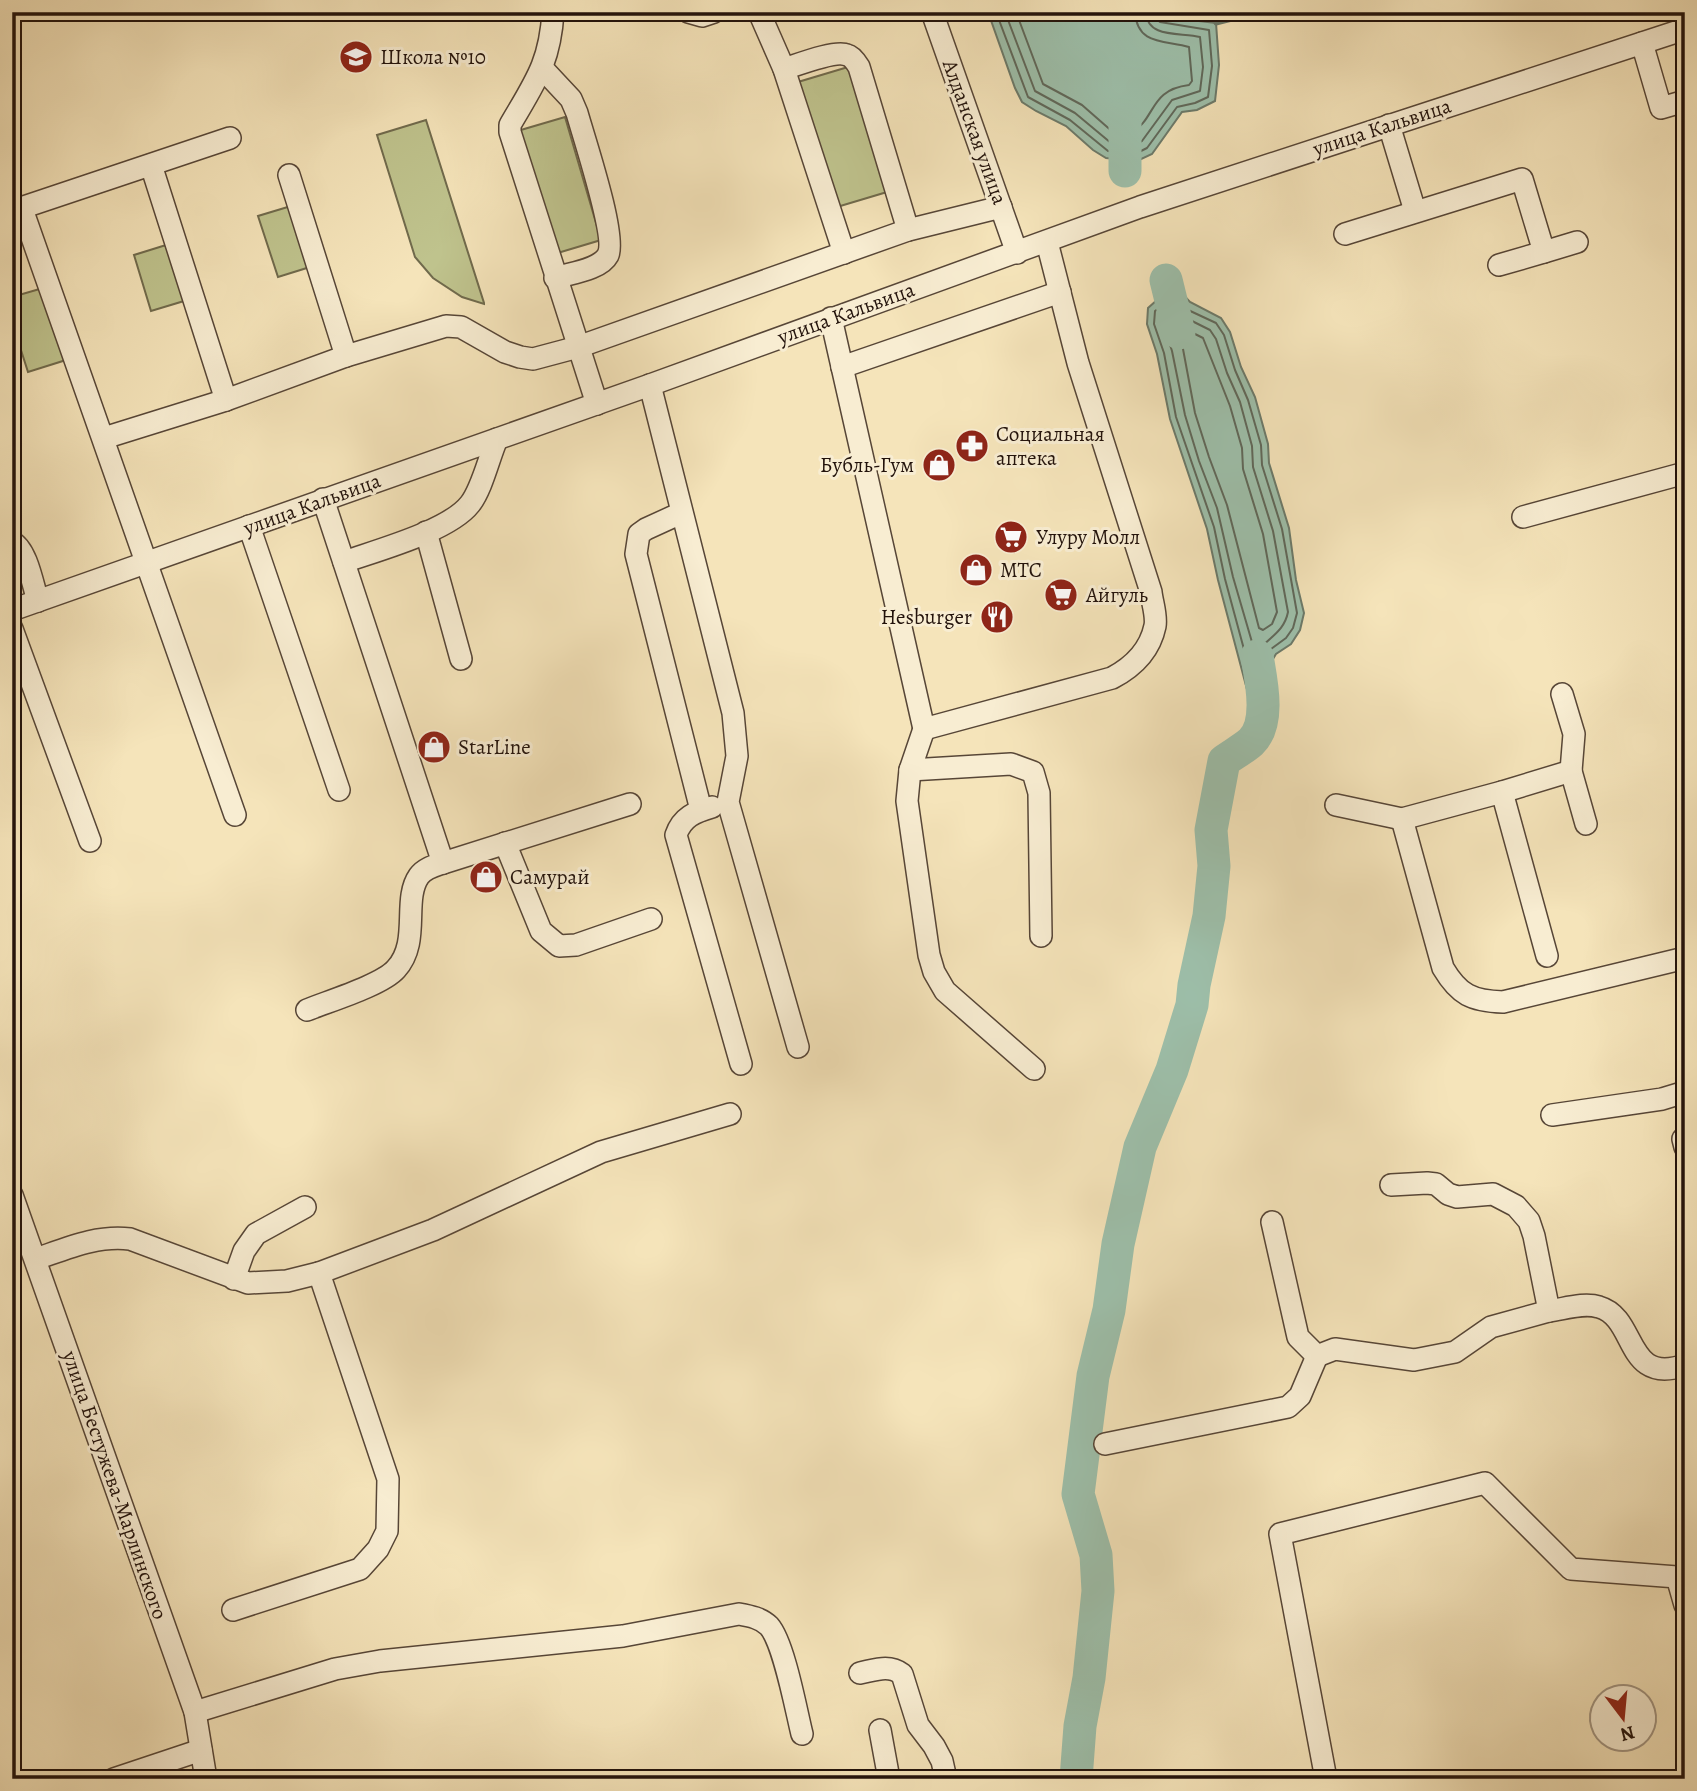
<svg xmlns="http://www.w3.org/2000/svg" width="1697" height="1791" font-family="Alegreya,serif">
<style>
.green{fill:#bfc38d;stroke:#706a4c;stroke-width:2}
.water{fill:#9dbfaa;stroke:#6c7a6a;stroke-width:2}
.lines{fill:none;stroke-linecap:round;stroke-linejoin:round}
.shore{stroke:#60685a;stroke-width:2}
.stream{stroke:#6c7a6a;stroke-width:5}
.river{stroke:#9dbfaa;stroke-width:33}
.minor-casing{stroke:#574637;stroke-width:24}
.minor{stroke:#f8edd2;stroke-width:21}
.labels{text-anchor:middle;stroke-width:6;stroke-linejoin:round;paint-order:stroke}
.poi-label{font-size:21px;fill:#22120b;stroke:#f8edd2;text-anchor:start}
.street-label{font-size:21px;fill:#22120b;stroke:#f8edd2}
</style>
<rect width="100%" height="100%" fill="#f5e4ba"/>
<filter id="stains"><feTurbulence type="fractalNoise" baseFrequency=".00286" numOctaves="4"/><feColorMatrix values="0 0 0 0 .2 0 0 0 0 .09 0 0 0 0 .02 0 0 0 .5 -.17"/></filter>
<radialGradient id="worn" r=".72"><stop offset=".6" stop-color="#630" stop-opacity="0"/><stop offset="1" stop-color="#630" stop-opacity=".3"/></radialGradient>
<g class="green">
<path d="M848,67l39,125 -50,15 -39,-125z"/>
<path d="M565,117l36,123 -50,15 -37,-123z"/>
<path d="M426,120l58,183v1l-22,-7 -29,-19 -18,-21 -38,-122z"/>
<path d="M291,206l19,61 -32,10 -20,-61z"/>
<path d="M166,245l18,56 -33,10 -17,-56z"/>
<path d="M43,288l23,72 -38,12 -16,-50v-25z"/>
</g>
<g class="water">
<path d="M988,12h164l21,6 43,5 3,42 -4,36 -18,9 -15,2 -30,42 -15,7 -31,-3 -13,-8 -27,-24 -30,-15 -14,-9 -7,-14z"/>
<path d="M1174,285l16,17 31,16 9,14 11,35 14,30 13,47 1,19 20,65 7,52 8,33 -4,17 -9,14 -15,10 -9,15 -3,32 -15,-4 -31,-117 -11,-51 -37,-110 -13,-65 -10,-30 1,-16z"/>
</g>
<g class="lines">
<g class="shore">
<path d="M996,12l32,85 42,23 38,31 27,3 12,-6 30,-41 18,-4 13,-6 4,-31 -3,-36 -49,-8 -5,-4 -1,-6"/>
<path d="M1005,12l30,79 40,22 36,30 22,2 9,-4 30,-41 28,-9 3,-24 -3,-30c-19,-5 -53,2 -54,-25"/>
<path d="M1016,12l27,72 39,21 32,28 17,1c26,-17 18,-44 58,-49l3,-4 -3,-34c-23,-7 -52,-1 -54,-35"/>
<path d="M1174,297l12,12 30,14 8,12 11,35 13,30 13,45 1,20 20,64 15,84 -4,15 -7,10 -15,11 -10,16 -3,15 -2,2 -4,-3 -27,-100 -11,-52 -38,-110 -12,-64 -10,-29 1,-13z"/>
<path d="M1173,309l9,7 28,14 6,9 11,34 13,29 12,44 1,21 20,64 15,81c-4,20 -19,25 -30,39l-4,-2 -21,-72 -16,-69 -18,-47 -14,-46 -13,-64 -9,-28 1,-8z"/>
<path d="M1181,327l22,11 27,68 12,42 1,21 20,65 14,78 -5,12 -9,6 -4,-2 -32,-123 -18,-48 -14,-44 -12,-64 -7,-18 1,-3z"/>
</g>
<path class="stream" d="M1216,23l44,-11"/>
<g class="river">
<path d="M1122,115l3,4v52"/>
<path d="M1166,280l13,53"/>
<path d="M1076,1779l4,-53 9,-48 9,-87 -2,-36 -18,-61 15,-118 16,-66 9,-66 22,-97 32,-77 20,-65 2,-20 15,-69 5,-50 -3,-36 13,-69c8,-6 19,-12 27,-19 20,-19 10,-62 6,-86"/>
</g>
<defs>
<g id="minor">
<path d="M553,12c-3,51 -18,70 -43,113v7l87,272"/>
<path d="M688,12l14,4 12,-4"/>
<path d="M759,12l25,57 60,184"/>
<path d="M932,12l85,241"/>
<path d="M1642,43l19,65 24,-7"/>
<path d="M542,68l29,31 6,14c7,25 40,124 31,142 -8,15 -38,18 -53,23"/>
<path d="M784,69c13,-4 51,-19 63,-14 5,1 9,7 12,12l49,163"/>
<path d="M1389,125l26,86"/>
<path d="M151,165l75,235"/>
<path d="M289,175l57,181"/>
<path d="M22,209l213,606"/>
<path d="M12,211l218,-73"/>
<path d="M1345,234l177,-55 22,73 33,-10"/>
<path d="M1499,265l45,-13"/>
<path d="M831,318l93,411 188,-51c21,-11 38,-28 43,-52 2,-10 -3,-24 -4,-34l-73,-229 -31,-121"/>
<path d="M842,367l218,-75"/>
<path d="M650,385l83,328 4,43 -9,46 70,245"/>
<path d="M104,438l122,-38 120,-44 100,-30 15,1 44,25 15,5 13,2 45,-12 330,-117 93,-23"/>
<path d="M323,499l120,364 187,-59"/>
<path d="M681,513l-35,16 -7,5 -3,20 65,256"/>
<path d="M1523,517l162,-44"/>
<path d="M249,526l90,264"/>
<path d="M426,532l35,127"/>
<path d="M12,542c15,7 21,44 26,59"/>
<path d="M344,562c34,-12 105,-31 126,-58 12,-15 19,-47 27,-65"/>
<path d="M12,610l638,-225 490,-178 545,-178"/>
<path d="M12,629l78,212"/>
<path d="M924,729l-14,41 101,-6 22,8 6,21 2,143"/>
<path d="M910,770l-3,31 22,154 5,17 11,19 89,78"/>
<path d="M1571,771l15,53"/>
<path d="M1502,792l69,-21 3,-37 -12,-40"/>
<path d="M1336,805l66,14"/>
<path d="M712,807c-17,5 -30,10 -36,28l65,229"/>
<path d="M505,843l36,88 18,15 17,-1 75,-26"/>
<path d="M1547,956l-45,-164 -100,27 41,149c16,27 29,33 60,34l182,-44"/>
<path d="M307,1010c22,-9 75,-25 89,-41 25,-27 6,-69 23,-93 6,-8 15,-10 24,-13"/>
<path d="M1552,1115l110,-16 23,-7"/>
<path d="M1683,1139l2,8"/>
<path d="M1391,1185l36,-2 9,1 12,10 9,3 36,-3 23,12 13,15 5,15 15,75c15,-2 35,-9 50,-4 39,11 25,79 86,58"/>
<path d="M12,1195l183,517 11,67"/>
<path d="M1272,1222l26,115 19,19 18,-7 79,11 41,-8 36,-25 58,-16"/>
<path d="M36,1259c32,-11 61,-24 94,-20l118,44 39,-2 32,-8 114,-43 168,-78 129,-38"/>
<path d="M234,1279l10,-28 12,-17 49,-27"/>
<path d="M1105,1444l183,-37 12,-11 17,-40"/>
<path d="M233,1610l127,-41 18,-20 9,-18 1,-52 -69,-206"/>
<path d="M860,1673c15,-3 29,-9 42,1l16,51 16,21 8,15 4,18"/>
<path d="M195,1712l140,-43 45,-8 243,-25 116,-22c11,2 22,4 30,12 15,17 27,84 33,108"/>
<path d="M880,1730l9,49"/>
<path d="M114,1779l87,-29"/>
<path d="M1326,1779l-46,-245 205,-51 86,86 106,8 8,28"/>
</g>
</defs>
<use href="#minor" class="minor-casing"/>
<use href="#minor" class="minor"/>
</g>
<defs>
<symbol id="school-disc" viewBox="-11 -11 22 22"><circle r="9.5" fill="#8f2418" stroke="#f8edd2"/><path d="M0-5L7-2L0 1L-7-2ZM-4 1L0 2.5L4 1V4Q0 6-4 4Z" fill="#fff"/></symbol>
<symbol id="pharmacy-disc" viewBox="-11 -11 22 22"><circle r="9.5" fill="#8f2418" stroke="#f8edd2"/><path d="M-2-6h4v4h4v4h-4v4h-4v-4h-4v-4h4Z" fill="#fff"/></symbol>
<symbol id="shop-disc" viewBox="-11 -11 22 22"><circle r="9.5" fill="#8f2418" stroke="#f8edd2"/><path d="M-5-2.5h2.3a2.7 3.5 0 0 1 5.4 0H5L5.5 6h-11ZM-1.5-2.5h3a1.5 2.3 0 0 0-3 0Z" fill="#fff"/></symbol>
<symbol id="supermarket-disc" viewBox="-11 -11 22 22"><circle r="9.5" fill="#8f2418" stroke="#f8edd2"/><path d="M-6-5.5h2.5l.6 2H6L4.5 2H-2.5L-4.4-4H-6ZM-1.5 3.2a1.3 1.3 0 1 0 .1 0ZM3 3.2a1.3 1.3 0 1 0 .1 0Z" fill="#fff"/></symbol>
<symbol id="restaurant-disc" viewBox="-11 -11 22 22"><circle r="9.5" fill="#8f2418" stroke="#f8edd2"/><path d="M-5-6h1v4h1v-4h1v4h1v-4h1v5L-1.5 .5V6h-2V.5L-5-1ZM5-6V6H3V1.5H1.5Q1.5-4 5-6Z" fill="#fff"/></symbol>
</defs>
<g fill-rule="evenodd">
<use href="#school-disc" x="337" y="38" width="38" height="38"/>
<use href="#pharmacy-disc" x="953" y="427" width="38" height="38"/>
<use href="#shop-disc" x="920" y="446" width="38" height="38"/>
<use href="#supermarket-disc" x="992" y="518" width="38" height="38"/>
<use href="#shop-disc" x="957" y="551" width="38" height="38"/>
<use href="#supermarket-disc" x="1042" y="576" width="38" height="38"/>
<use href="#restaurant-disc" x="978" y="598" width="38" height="38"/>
<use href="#shop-disc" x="415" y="728" width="38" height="38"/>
<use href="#shop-disc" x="467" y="858" width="38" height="38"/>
</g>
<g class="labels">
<g class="poi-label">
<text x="380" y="64">Школа №10</text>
<text x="996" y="441">Социальная<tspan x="996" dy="24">аптека</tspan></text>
<text x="914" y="472" text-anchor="end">Бубль-Гум</text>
<text x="1036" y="544">Улуру Молл</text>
<text x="1000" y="577">МТС</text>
<text x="1086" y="602">Айгуль</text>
<text x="972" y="624" text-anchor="end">Hesburger</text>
<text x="458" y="754">StarLine</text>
<text x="510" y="884">Самурай</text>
</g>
<g class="street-label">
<text transform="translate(1382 127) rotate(-18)" y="7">улица Кальвица</text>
<text transform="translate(975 132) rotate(70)" y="7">Алданская улица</text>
<text transform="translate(846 313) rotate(-20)" y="7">улица Кальвица</text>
<text transform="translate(312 504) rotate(-20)" y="7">улица Кальвица</text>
<text transform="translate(115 1485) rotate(71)" y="7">улица Бестужева-Марлинского</text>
</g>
</g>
<rect width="1697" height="1791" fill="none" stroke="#f5e4ba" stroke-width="42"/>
<rect x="14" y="14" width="1669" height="1763" fill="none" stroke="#22120b" stroke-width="3.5"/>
<rect x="21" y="21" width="1655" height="1749" fill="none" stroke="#22120b" stroke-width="2"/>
<g transform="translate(1623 1718) rotate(164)"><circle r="33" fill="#f8edd2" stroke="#a29582" stroke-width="2"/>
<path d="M0-5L12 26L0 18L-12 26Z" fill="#8f2418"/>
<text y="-10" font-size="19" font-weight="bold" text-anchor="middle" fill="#22120b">N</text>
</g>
<rect width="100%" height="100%" filter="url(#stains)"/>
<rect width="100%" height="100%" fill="url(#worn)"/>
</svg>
